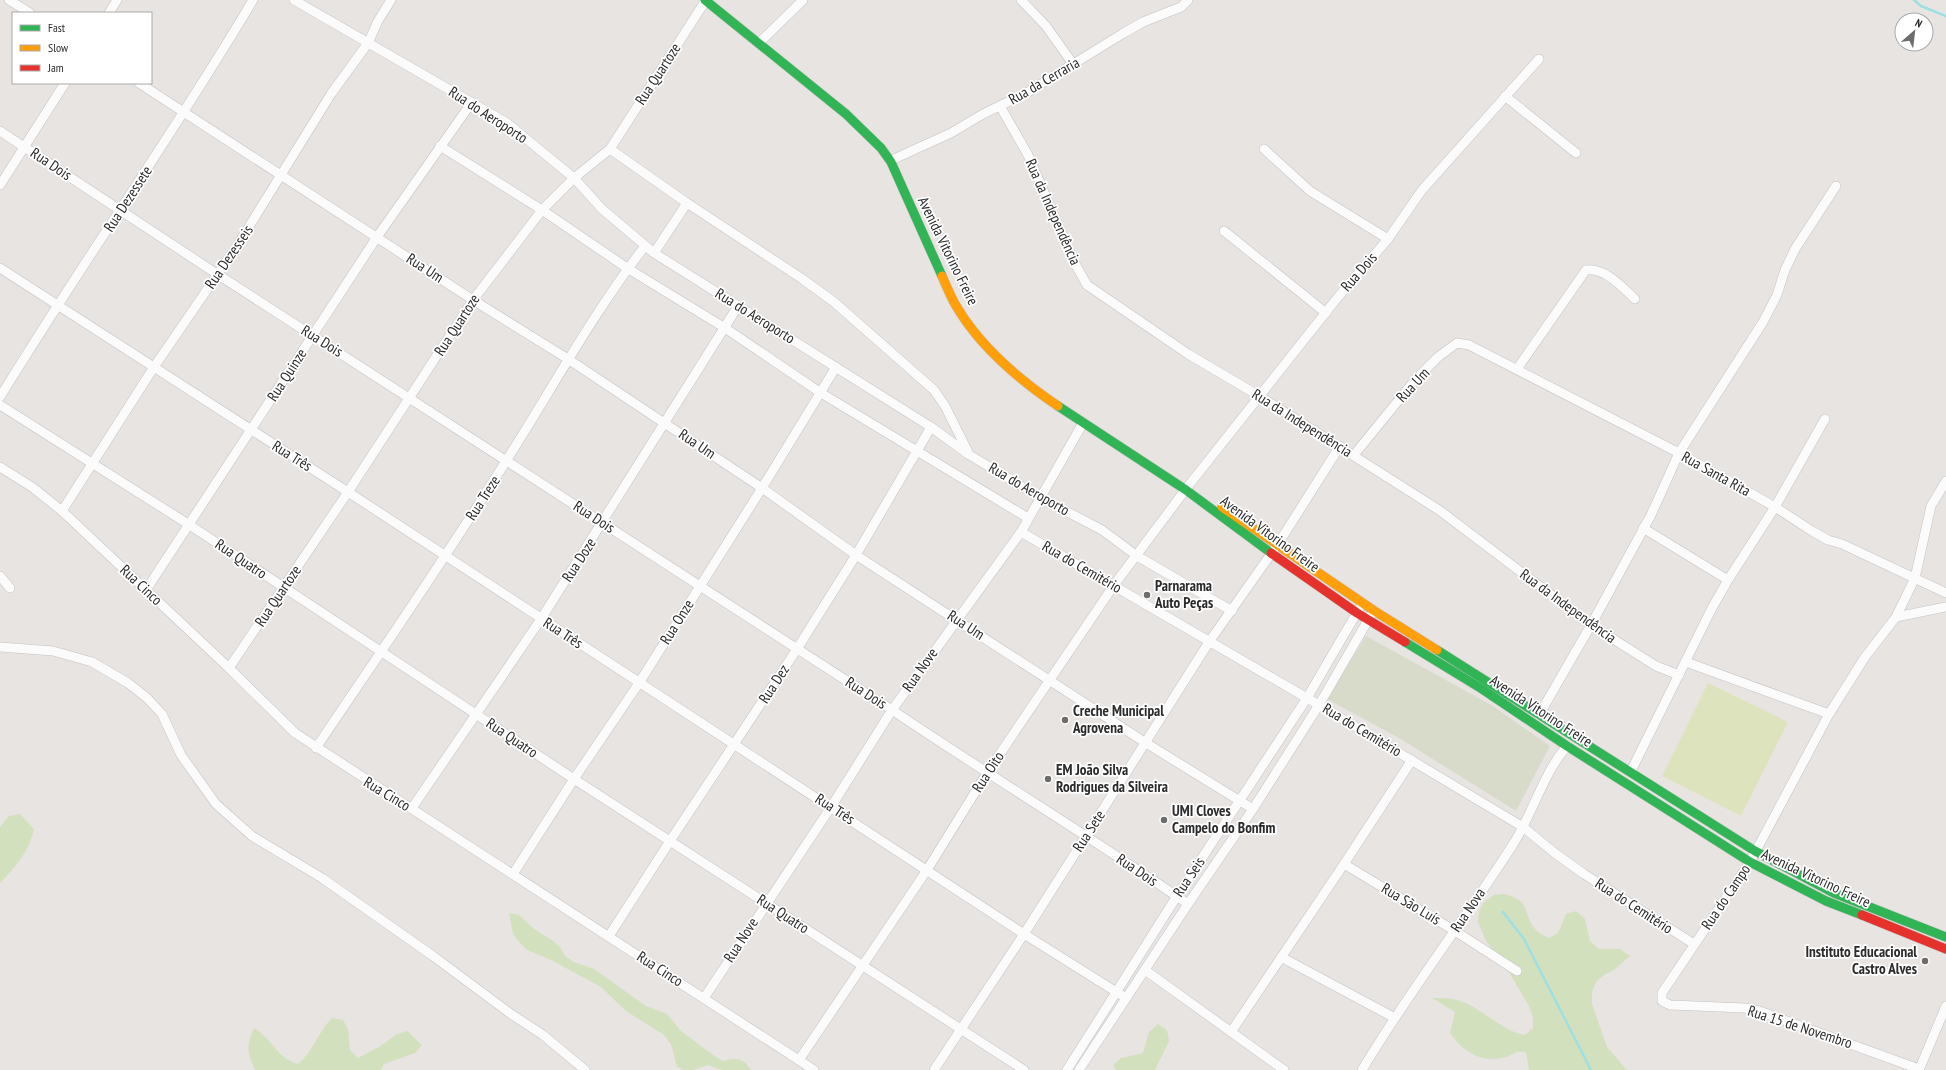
<svg xmlns="http://www.w3.org/2000/svg" width="1946" height="1070" font-family="'PT Sans Narrow',sans-serif">
<style>
.green{fill:#d3e0be}
.cemetery{fill:#d8dbca}
.pitch{fill:#dde3bc}
.lines{fill:none;stroke-linecap:round;stroke-linejoin:round}
.stream{stroke:#9ce0e3;stroke-width:2.5}
.street-casing{stroke:#c3c2c2;stroke-width:10}
.fast-casing{stroke:#c3c2c2;stroke-width:10}
.slow-casing{stroke:#c3c2c2;stroke-width:10}
.jam-casing{stroke:#c3c2c2;stroke-width:10}
.street{stroke:#fcfbfb;stroke-width:9}
.fast{stroke:#30b455;stroke-width:9}
.slow{stroke:#ff9f0a;stroke-width:9}
.jam{stroke:#e5322d;stroke-width:9}
.poi-dot{fill:#6d6c6b;stroke:#fff;stroke-width:1.5}
.labels{text-anchor:middle;stroke-width:3.5;stroke-linejoin:round;paint-order:stroke}
.street-label{font-size:15px;fill:#2b2b2b;stroke:#fff}
.poi-label{font-size:15px;font-weight:bold;fill:#2b2b2b;stroke:#fff;text-anchor:start}
</style>
<rect width="100%" height="100%" fill="#e8e4e2"/>
<g class="green">
<path d="M20,814l14,15c-5,23 -19,38 -34,54v-56l9,-11z"/>
<path d="M1504,894c30,7 17,22 34,38 2,2 8,4 11,6l9,-5 8,-19 10,-3 9,8 5,22 9,8h21l10,7 -16,14 -10,5 -8,7 -4,10v12l15,43 20,23h-98l-3,-18c-14,-1 -10,2 -20,5 -24,7 -43,-5 -56,-24l5,-21 -23,-14c8,0 17,0 25,2 25,7 42,30 68,35l8,-7v-11l-4,-11 -23,-39 -20,-26 -8,-19 1,-11 5,-9 10,-7z"/>
<path d="M509,913l10,2 15,14 18,11 8,7 5,9 9,6 20,7 52,37 21,8 14,17 32,24 10,6c12,-4 21,-3 28,9h-29l-14,-5 -15,5h-9l-7,-3 -6,-23 -7,-9 -38,-24 -25,-24 -50,-27 -24,-10 -8,-8 -6,-8z"/>
<path d="M332,1018l11,2 5,9 2,21 8,8 21,-11 18,-13 10,-3 15,14 -7,8 -31,11 -3,6h-126c-8,-18 -9,-24 -1,-42 20,12 21,29 44,36 15,-12 20,-32 34,-46z"/>
<path d="M1158,1024l9,6 2,11 -14,29h-39l-3,-5 8,-7 22,-5 6,-21z"/>
</g>
<path class="cemetery" d="M1366,636l127,70 57,40 -34,65 -117,-73 -72,-39z"/>
<path class="pitch" d="M1708,683l80,39 -47,94 -79,-40z"/>
<g class="lines">
<g class="stream">
<path d="M1914,0l7,6 25,10"/>
<path d="M1503,912l21,27 67,131"/>
</g>
<defs>
<g id="street">
<path d="M9,0l21,13"/>
<path d="M294,0l213,123 67,55 28,31 52,44 277,174 37,27 71,43 63,33 35,26 95,55"/>
<path d="M1021,0l25,26 27,38"/>
<path d="M109,13l8,-13"/>
<path d="M763,39l40,-39"/>
<path d="M139,83l334,217 95,59 194,129 94,67 290,188 107,66"/>
<path d="M1505,96l71,57"/>
<path d="M1000,106l28,49 46,107 13,23 101,69 73,43 178,113 152,115 65,41 23,9"/>
<path d="M0,131l217,143 675,436c98,66 199,127 296,194"/>
<path d="M440,146l102,64 85,58 98,60 96,65 207,125"/>
<path d="M610,149l77,54 114,75 33,24 100,88 11,16 23,46"/>
<path d="M1264,149l46,42 78,48"/>
<path d="M896,158l55,-25 32,-19 45,-22 94,-58 21,-12 38,-15 7,-7"/>
<path d="M0,185l65,-102"/>
<path d="M1224,231l102,82"/>
<path d="M654,253l33,-50"/>
<path d="M0,268l348,224 676,442 102,64"/>
<path d="M1517,369l69,-99c19,-3 37,18 49,29"/>
<path d="M0,397c82,-134 173,-262 253,-397"/>
<path d="M0,405l188,119 386,255 450,291"/>
<path d="M1354,455l61,-75 23,-23 19,-14 12,2 210,108 96,54 37,24 16,9 14,4 104,49"/>
<path d="M0,467l32,20 30,24 167,157 66,65 519,337"/>
<path d="M62,511l92,-144 83,-121 94,-152 37,-51 10,-22 13,-21"/>
<path d="M1643,528l85,52"/>
<path d="M1021,532l298,173 204,122 33,27 28,20 110,70"/>
<path d="M0,576l10,12"/>
<path d="M146,590l231,-353 95,-135"/>
<path d="M1896,617l50,-10"/>
<path d="M0,647l53,4 39,11 36,21 19,15 15,16 19,41 35,49 36,32 70,42 111,78 78,58 32,21 42,35"/>
<path d="M1686,662l143,52"/>
<path d="M229,668l119,-176 125,-192 69,-90 32,-32 36,-29 96,-149"/>
<path d="M1539,715l52,-90 60,-110 28,-62 84,-131 14,-27 8,-25 10,-21 41,-63"/>
<path d="M316,748c64,-95 129,-189 190,-287 46,-72 87,-148 139,-215"/>
<path d="M1631,771l81,-163 16,-28 47,-73 50,-88"/>
<path d="M412,808l129,-189 197,-313"/>
<path d="M1344,864l111,67 62,40"/>
<path d="M513,874l61,-95 65,-96 123,-195 74,-121"/>
<path d="M609,936l61,-95 127,-192 59,-94 75,-128"/>
<path d="M1281,957l112,60"/>
<path d="M1145,970l139,100"/>
<path d="M704,998l127,-191 61,-97 129,-178 62,-109"/>
<path d="M1231,1032l113,-168 68,-104"/>
<path d="M799,1060l128,-190 60,-97 127,-188 75,-100 149,-188 50,-58 34,-49 117,-131"/>
<path d="M1919,1069l-160,-58 -14,-3 -75,-3 -8,-4v-8l88,-131 79,-148 36,-57 31,-40 19,-39 16,-72 15,-25"/>
<path d="M934,1070l90,-136 185,-292 69,-98 62,-98"/>
<path d="M1067,1070l110,-174 130,-198 52,-89"/>
<path d="M1079,1070l109,-166 65,-95 66,-104 52,-90"/>
<path d="M1362,1070c46,-77 101,-148 150,-224 21,-32 30,-71 55,-100"/>
<path d="M1919,1070l27,-64"/>
</g>
<g id="fast">
<path d="M705,0l141,114 35,34 10,14 51,114"/>
<path d="M1058,406l128,84 85,63"/>
<path d="M1405,642l77,47 85,57 183,116 76,39 36,14"/>
<path d="M1437,650l318,201 79,42 112,44"/>
</g>
<g id="slow">
<path d="M942,276c4,9 8,19 13,28 24,42 63,75 103,102"/>
<path d="M1222,507l151,103 64,40"/>
</g>
<g id="jam">
<path d="M1271,553l86,60 48,29"/>
<path d="M1862,915l84,34"/>
</g>
</defs>
<use href="#street" class="street-casing"/>
<use href="#fast" class="fast-casing"/>
<use href="#slow" class="slow-casing"/>
<use href="#jam" class="jam-casing"/>
<use href="#street" class="street"/>
<use href="#fast" class="fast"/>
<use href="#slow" class="slow"/>
<use href="#jam" class="jam"/>
</g>
<g class="poi-dot">
<circle cx="1147" cy="595" r="4"/>
<circle cx="1065" cy="720" r="4"/>
<circle cx="1048" cy="779" r="4"/>
<circle cx="1164" cy="820" r="4"/>
<circle cx="1925" cy="961" r="4"/>
</g>
<g class="labels">
<g class="street-label">
<text transform="translate(658 74) rotate(-57)" y="5">Rua Quartoze</text>
<text transform="translate(1044 81) rotate(-30)" y="5">Rua da Cerraria</text>
<text transform="translate(488 115) rotate(33)" y="5">Rua do Aeroporto</text>
<text transform="translate(51 164) rotate(34)" y="5">Rua Dois</text>
<text transform="translate(128 199) rotate(-57)" y="5">Rua Dezessete</text>
<text transform="translate(1053 212) rotate(66)" y="5">Rua da Independência</text>
<text transform="translate(948 251) rotate(64)" y="5">Avenida Vitorino Freire</text>
<text transform="translate(229 257) rotate(-56)" y="5">Rua Dezesseis</text>
<text transform="translate(425 268) rotate(33)" y="5">Rua Um</text>
<text transform="translate(1359 272) rotate(-49)" y="5">Rua Dois</text>
<text transform="translate(755 316) rotate(32)" y="5">Rua do Aeroporto</text>
<text transform="translate(457 325) rotate(-57)" y="5">Rua Quartoze</text>
<text transform="translate(322 341) rotate(32)" y="5">Rua Dois</text>
<text transform="translate(287 375) rotate(-57)" y="5">Rua Quinze</text>
<text transform="translate(1413 385) rotate(-47)" y="5">Rua Um</text>
<text transform="translate(1302 423) rotate(32)" y="5">Rua da Independência</text>
<text transform="translate(697 444) rotate(34)" y="5">Rua Um</text>
<text transform="translate(292 456) rotate(32)" y="5">Rua Três</text>
<text transform="translate(1716 474) rotate(29)" y="5">Rua Santa Rita</text>
<text transform="translate(1029 489) rotate(30)" y="5">Rua do Aeroporto</text>
<text transform="translate(483 498) rotate(-57)" y="5">Rua Treze</text>
<text transform="translate(594 517) rotate(33)" y="5">Rua Dois</text>
<text transform="translate(1270 534) rotate(36)" y="5">Avenida Vitorino Freire</text>
<text transform="translate(241 559) rotate(34)" y="5">Rua Quatro</text>
<text transform="translate(579 560) rotate(-57)" y="5">Rua Doze</text>
<text transform="translate(1082 567) rotate(30)" y="5">Rua do Cemitério</text>
<text transform="translate(141 585) rotate(43)" y="5">Rua Cinco</text>
<text transform="translate(278 596) rotate(-56)" y="5">Rua Quartoze</text>
<text transform="translate(1568 606) rotate(36)" y="5">Rua da Independência</text>
<text transform="translate(677 622) rotate(-58)" y="5">Rua Onze</text>
<text transform="translate(966 625) rotate(33)" y="5">Rua Um</text>
<text transform="translate(563 633) rotate(33)" y="5">Rua Três</text>
<text transform="translate(920 670) rotate(-55)" y="5">Rua Nove</text>
<text transform="translate(774 684) rotate(-57)" y="5">Rua Dez</text>
<text transform="translate(866 693) rotate(33)" y="5">Rua Dois</text>
<text transform="translate(1541 711) rotate(33)" y="5">Avenida Vitorino Freire</text>
<text transform="translate(1362 730) rotate(31)" y="5">Rua do Cemitério</text>
<text transform="translate(512 738) rotate(34)" y="5">Rua Quatro</text>
<text transform="translate(988 772) rotate(-57)" y="5">Rua Oito</text>
<text transform="translate(387 794) rotate(31)" y="5">Rua Cinco</text>
<text transform="translate(835 809) rotate(33)" y="5">Rua Três</text>
<text transform="translate(1089 831) rotate(-57)" y="5">Rua Sete</text>
<text transform="translate(1137 870) rotate(34)" y="5">Rua Dois</text>
<text transform="translate(1189 877) rotate(-56)" y="5">Rua Seis</text>
<text transform="translate(1816 878) rotate(25)" y="5">Avenida Vitorino Freire</text>
<text transform="translate(1726 897) rotate(-56)" y="5">Rua do Campo</text>
<text transform="translate(1411 904) rotate(31)" y="5">Rua São Luís</text>
<text transform="translate(1634 906) rotate(33)" y="5">Rua do Cemitério</text>
<text transform="translate(1468 910) rotate(-56)" y="5">Rua Nova</text>
<text transform="translate(783 914) rotate(33)" y="5">Rua Quatro</text>
<text transform="translate(741 940) rotate(-57)" y="5">Rua Nove</text>
<text transform="translate(660 969) rotate(33)" y="5">Rua Cinco</text>
<text transform="translate(1800 1027) rotate(18)" y="5">Rua 15 de Novembro</text>
</g>
<g class="poi-label">
<text x="1155" y="591">Parnarama<tspan x="1155" dy="17">Auto Peças</tspan></text>
<text x="1073" y="716">Creche Municipal<tspan x="1073" dy="17">Agrovena</tspan></text>
<text x="1056" y="775">EM João Silva<tspan x="1056" dy="17">Rodrigues da Silveira</tspan></text>
<text x="1172" y="816">UMI Cloves<tspan x="1172" dy="17">Campelo do Bonfim</tspan></text>
<text x="1917" y="957" text-anchor="end">Instituto Educacional<tspan x="1917" dy="17">Castro Alves</tspan></text>
</g>
</g>
<rect x="12" y="12" width="140" height="72" fill="#ffffff" stroke="#aaaaaa"/>
<rect x="20" y="25" width="20" height="6" fill="#30b455" stroke="#aaaaaa"/>
<text x="48" y="32" font-size="12" fill="#2b2b2b">Fast</text>
<rect x="20" y="45" width="20" height="6" fill="#ff9f0a" stroke="#aaaaaa"/>
<text x="48" y="52" font-size="12" fill="#2b2b2b">Slow</text>
<rect x="20" y="65" width="20" height="6" fill="#e5322d" stroke="#aaaaaa"/>
<text x="48" y="72" font-size="12" fill="#2b2b2b">Jam</text>
<g transform="translate(1914 32) rotate(28)"><circle r="19" fill="#ffffff" stroke="#aaaaaa"/>
<path d="M0-3L7 15L0 10L-7 15Z" fill="#6d6c6b"/>
<text y="-6" font-size="11" font-weight="bold" text-anchor="middle" fill="#2b2b2b">N</text>
</g>
</svg>
